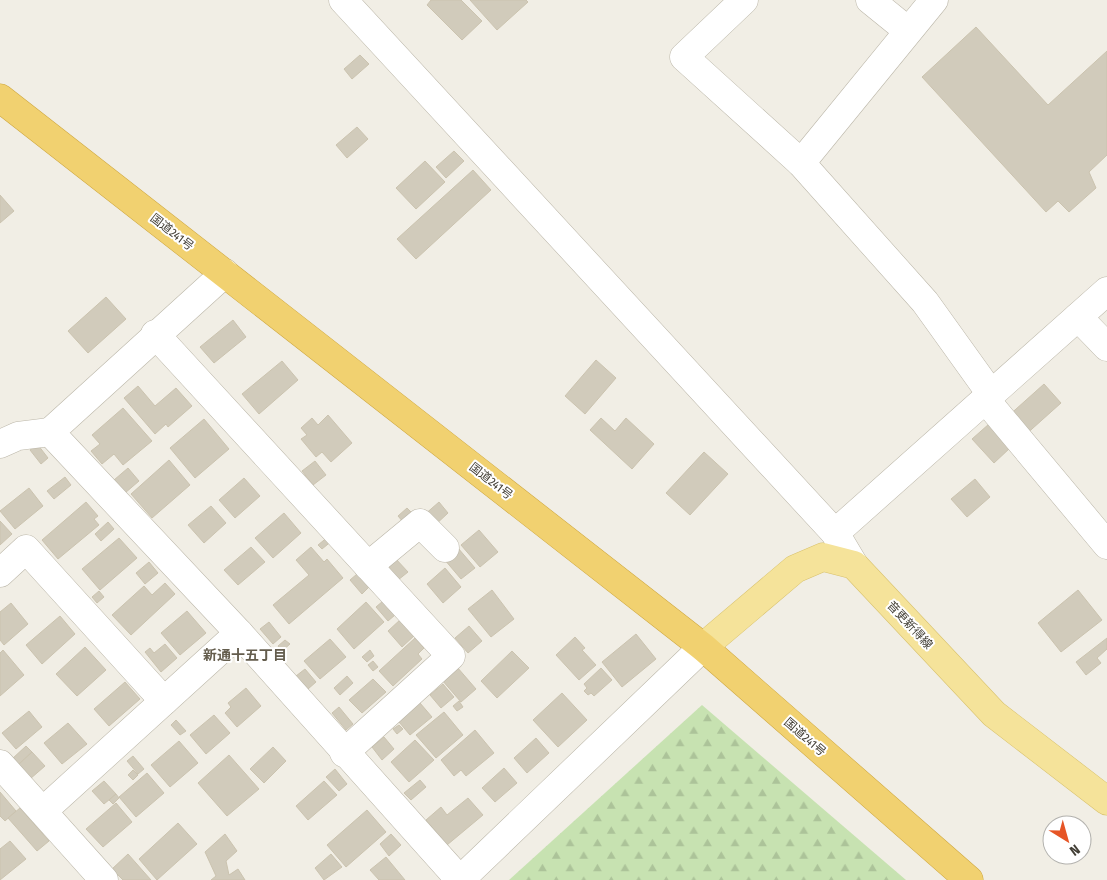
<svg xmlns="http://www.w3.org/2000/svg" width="1107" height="880" font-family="'Fira Sans Condensed','Noto Sans JP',sans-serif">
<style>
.forest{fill:url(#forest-firs)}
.building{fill:#d1cbbb;stroke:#cbc3af}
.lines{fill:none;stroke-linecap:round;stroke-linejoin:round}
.minor-casing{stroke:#bbb6a8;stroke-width:29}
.major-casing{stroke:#d8c16c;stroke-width:29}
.highway-casing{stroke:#cea741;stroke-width:29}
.minor{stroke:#fff;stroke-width:28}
.major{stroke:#f5e39a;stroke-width:28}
.highway{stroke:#f1d170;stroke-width:28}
.labels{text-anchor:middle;stroke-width:4;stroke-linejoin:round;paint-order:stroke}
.street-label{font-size:12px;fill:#423e35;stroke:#fff}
.neighbourhood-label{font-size:14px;font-weight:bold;fill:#645d4d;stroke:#fff}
</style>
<defs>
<pattern id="forest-firs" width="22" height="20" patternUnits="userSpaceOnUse" patternTransform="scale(1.25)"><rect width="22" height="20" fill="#c7e2b1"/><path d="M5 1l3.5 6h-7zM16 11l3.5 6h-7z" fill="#acc399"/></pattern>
</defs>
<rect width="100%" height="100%" fill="#f1eee5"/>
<path class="forest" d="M702,705l204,175h-397z"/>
<g class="building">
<path d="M431,0h30l21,21 -20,19 -35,-35z"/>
<path d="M470,0h56l2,2 -31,28z"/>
<path d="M976,27l72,78 59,-54v104l-18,17 7,16 -27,24 -11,-11 -12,11 -124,-135z"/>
<path d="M360,55l9,9 -17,15 -8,-10z"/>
<path d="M357,127l11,12 -21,19 -11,-13z"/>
<path d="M454,151l10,10 -18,17 -10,-11z"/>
<path d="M425,161l20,21 -29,27 -20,-21z"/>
<path d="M473,170l18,20 -75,69 -19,-20z"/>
<path d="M0,195l14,16 -14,12z"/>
<path d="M106,297l20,22 -38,34 -20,-22z"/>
<path d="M233,320l13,17 -32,26 -14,-16z"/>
<path d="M596,360l20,18 -31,36 -20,-18z"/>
<path d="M282,361l16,19 -39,34 -17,-20z"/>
<path d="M1044,384l17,19 -38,34 -17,-19z"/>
<path d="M138,386l17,20 21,-18 16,18 -24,21 -2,-3 -11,10 -31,-36z"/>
<path d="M123,408l29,33 -29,24 -9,-11 -12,10 -11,-13 9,-7 -8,-9z"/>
<path d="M328,415l24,28 -21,19 -9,-10 -6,5 -15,-18 6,-4 -6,-7 11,-10 6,7z"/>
<path d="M601,418l14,13 11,-13 28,26 -22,25 -42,-39z"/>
<path d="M204,419l25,30 -34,29 -25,-30z"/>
<path d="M989,424l21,24 -16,15 -22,-24z"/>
<path d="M38,445l10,13 -7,6 -11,-14z"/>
<path d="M704,452l24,22 -38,41 -24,-22z"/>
<path d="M169,460l21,25 -38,33 -21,-24z"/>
<path d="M315,461l11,14 -13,10 -11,-14z"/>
<path d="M128,468l11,13 -14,12 -11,-13z"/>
<path d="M65,477l6,8 -17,14 -7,-8z"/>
<path d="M244,478l16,18 -25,22 -16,-18z"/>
<path d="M975,479l15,18 -23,20 -16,-18z"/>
<path d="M29,488l14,18 -28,23 -15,-18z"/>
<path d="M86,502l12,14 -4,3 5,6 -41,34 -16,-19z"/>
<path d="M439,502l9,11 -15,14 -10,-11z"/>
<path d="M211,506l15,17 -22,20 -16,-18z"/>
<path d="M407,508l6,6 -9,9 -6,-7z"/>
<path d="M284,513l17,20 -28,25 -18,-20z"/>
<path d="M0,521l12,13 -12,11z"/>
<path d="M108,522l6,7 -13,12 -6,-7z"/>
<path d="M479,530l19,22 -18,15 -19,-22z"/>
<path d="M329,536l4,4 -11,9 -4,-4z"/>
<path d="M119,538l18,20 -37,32 -18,-21z"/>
<path d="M251,547l14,15 -27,23 -14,-15z"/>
<path d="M311,547l13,15 3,-3 16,19 -54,46 -16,-19 36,-30 -13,-15z"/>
<path d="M458,548l17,20 -14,11 -17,-20z"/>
<path d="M395,558l13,14 -10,8 -12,-14z"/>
<path d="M149,562l9,11 -13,11 -9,-11z"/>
<path d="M445,568l16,19 -18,16 -16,-19z"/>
<path d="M357,574l12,13 -7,7 -12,-14z"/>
<path d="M165,583l10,11 -44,41 -19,-20 32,-29 8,9z"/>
<path d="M492,590l22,29 -23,18 -23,-28z"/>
<path d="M1078,590l24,30 -41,32 -23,-29z"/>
<path d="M99,591l5,6 -7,6 -5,-6z"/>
<path d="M383,601l12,14 -7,6 -12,-14z"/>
<path d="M366,602l18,20 -30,27 -17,-20z"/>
<path d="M11,603l17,21 -24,21 -4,-5v-28z"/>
<path d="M187,611l19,22 -26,22 -19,-22z"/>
<path d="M60,616l15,18 -33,30 -16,-19z"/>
<path d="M401,619l14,16 -13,12 -14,-16z"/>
<path d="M269,622l12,15 -8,7 -13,-15z"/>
<path d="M469,626l13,15 -14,12 -13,-15z"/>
<path d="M636,634l20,25 -34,28 -20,-25z"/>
<path d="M575,637l10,11 -3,2 14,15 -17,15 -23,-25z"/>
<path d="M415,638l9,10 -6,6 4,5 -29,27 -14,-15z"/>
<path d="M1107,638v11l-10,9 4,5 -15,12 -10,-13z"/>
<path d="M330,639l16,18 -26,22 -16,-18z"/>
<path d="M285,640l5,4 -8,7 -4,-5z"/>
<path d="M165,644l12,14 -16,14 -16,-20 5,-4 4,5z"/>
<path d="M85,647l21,23 -29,26 -21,-22z"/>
<path d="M3,650l21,25 -24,21v-43z"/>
<path d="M370,650l4,6 -7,6 -5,-5z"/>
<path d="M512,651l17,17 -32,30 -16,-17z"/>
<path d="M373,661l5,6 -5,4 -5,-6z"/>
<path d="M457,667l19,22 -15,13 -19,-22z"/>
<path d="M601,668l11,12 -18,16 -3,-3 -3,2 -4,-4 3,-3 -3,-4z"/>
<path d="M305,669l11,13 -8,7 -12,-13z"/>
<path d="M347,676l6,7 -13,12 -6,-7z"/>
<path d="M373,679l13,13 -24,21 -13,-13z"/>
<path d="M125,682l15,17 -31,27 -15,-17z"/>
<path d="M443,684l11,13 -13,11 -11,-13z"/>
<path d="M246,688l15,18 -24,21 -12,-14 6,-6 -3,-4z"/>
<path d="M562,693l25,27 -29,27 -25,-27z"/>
<path d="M459,701l4,6 -6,4 -4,-5z"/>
<path d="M420,703l12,14 -22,18 -11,-13z"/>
<path d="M339,707l14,17 -7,6 -14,-17z"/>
<path d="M29,711l13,16 -26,22 -14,-16z"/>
<path d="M444,712l19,23 -27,23 -20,-23z"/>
<path d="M214,715l16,18 -24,21 -16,-19z"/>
<path d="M176,720l10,11 -6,4 -9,-10z"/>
<path d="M68,723l19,21 -25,20 -18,-21z"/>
<path d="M399,725l4,4 -6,5 -4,-5z"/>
<path d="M475,730l19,23 -28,23 -5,-6 -7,6 -13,-16z"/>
<path d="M384,737l10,12 -12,11 -10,-13z"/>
<path d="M536,738l13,15 -22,20 -13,-15z"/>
<path d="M415,740l19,20 -25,22 -18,-20z"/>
<path d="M179,741l19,22 -28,24 -19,-22z"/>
<path d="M26,746l6,6 -15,14 -5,-7z"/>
<path d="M273,747l13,14 -22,22 -14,-14z"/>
<path d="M32,752l13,14 -15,13 -13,-13z"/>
<path d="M229,755l30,34 -32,27 -29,-33z"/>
<path d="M133,756l11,13 -6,5 -11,-13z"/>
<path d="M504,768l13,15 -22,19 -13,-14z"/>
<path d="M335,769l12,15 -8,7 -13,-14z"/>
<path d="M133,770l5,5 -5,5 -5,-5z"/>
<path d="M147,773l17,20 -28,24 -17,-20z"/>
<path d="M420,780l6,7 -15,13 -7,-7z"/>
<path d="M104,781l12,13 -12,10 -12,-13z"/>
<path d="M324,781l13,14 -29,25 -12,-14z"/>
<path d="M0,792l16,19 -11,10 -5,-5z"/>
<path d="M116,794l3,4 -6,6 -4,-4z"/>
<path d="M468,798l15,17 -36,30 -21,-25 15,-13 6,8z"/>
<path d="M116,803l16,19 -29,25 -17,-18z"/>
<path d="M20,808l29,33 -12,10 -29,-33z"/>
<path d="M367,810l19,22 -40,35 -19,-22z"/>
<path d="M178,823l19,21 -40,36 -18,-21z"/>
<path d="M225,834l12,17 -11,10 3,14 9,-6 7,11h-34l5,-4 -11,-24z"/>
<path d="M391,834l10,11 -12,11 -9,-12z"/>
<path d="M10,841l16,18 -26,21v-31z"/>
<path d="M128,854l23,26h-28l-11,-11z"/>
<path d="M331,854l11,13 -18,13 -9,-12z"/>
<path d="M386,857l19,23h-26l-9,-10z"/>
</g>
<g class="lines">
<defs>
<g id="minor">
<path d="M343,0l492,533 19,32"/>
<path d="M744,0l-60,57 117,106 124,139 66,92"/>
<path d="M870,0l37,30"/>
<path d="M801,163l133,-163"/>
<path d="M225,273l-175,159 189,201 221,247 243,-233"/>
<path d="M1078,317l29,30"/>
<path d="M155,334l296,322 -107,97"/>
<path d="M985,399l122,146"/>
<path d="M0,444l18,-8 32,-4"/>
<path d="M835,533l272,-242"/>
<path d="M368,566l52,-43 25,25"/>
<path d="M0,573l26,-24 138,152"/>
<path d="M0,764l104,116"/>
<path d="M43,811l196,-178"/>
</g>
<path id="major" d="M703,647l92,-78 28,-12 31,8 140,149 113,87"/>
<path id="highway" d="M0,98l703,549 266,233"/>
</defs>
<use href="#minor" class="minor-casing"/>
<use href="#major" class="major-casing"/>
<use href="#highway" class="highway-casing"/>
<use href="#minor" class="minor"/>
<use href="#major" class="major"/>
<use href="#highway" class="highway"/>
</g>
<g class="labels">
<g class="street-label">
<text transform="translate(172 232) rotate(38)" y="4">国道241号</text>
<text transform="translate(491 481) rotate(38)" y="4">国道241号</text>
<text transform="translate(910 625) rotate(47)" y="4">音更新得線</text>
<text transform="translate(805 737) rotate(41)" y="4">国道241号</text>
</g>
<g class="neighbourhood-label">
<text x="245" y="660">新通十五丁目</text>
</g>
</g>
<g transform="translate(1067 840) rotate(143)"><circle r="24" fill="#ffffff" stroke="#b3b2ae"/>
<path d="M0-4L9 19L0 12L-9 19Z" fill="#e65526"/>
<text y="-8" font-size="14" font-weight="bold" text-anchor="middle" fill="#423e35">N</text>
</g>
</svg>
